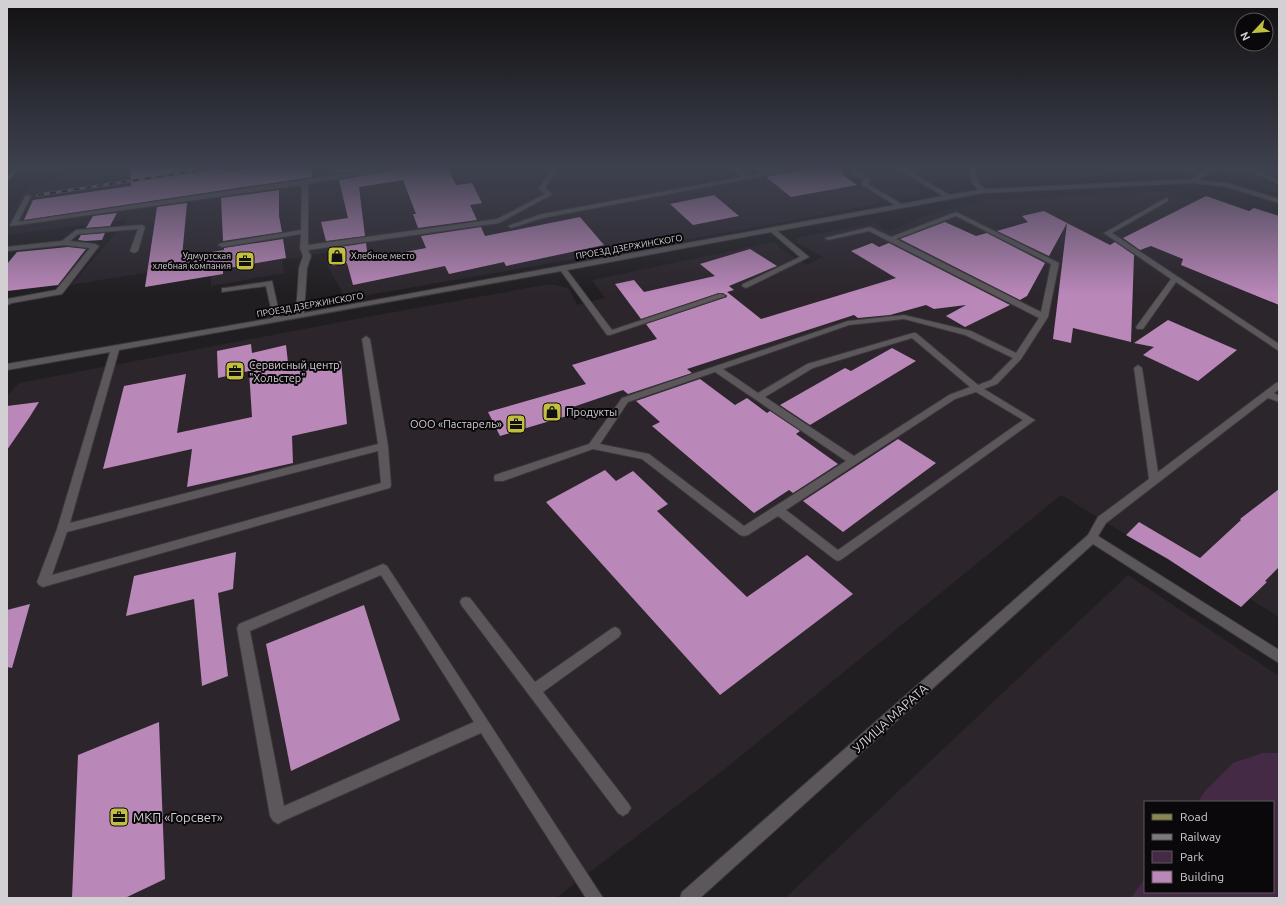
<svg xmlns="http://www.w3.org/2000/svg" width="1286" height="905" font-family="Ubuntu,sans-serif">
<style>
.built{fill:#2c252c;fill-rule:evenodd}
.green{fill:#452a45}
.building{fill:#b987b8}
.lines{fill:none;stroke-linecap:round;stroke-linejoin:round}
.minor-casing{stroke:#3b383b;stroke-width:2}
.major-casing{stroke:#3b383b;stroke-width:2}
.minor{fill:#5b575a;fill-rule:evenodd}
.major{fill:#8b884d;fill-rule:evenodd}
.rail-casing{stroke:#7c7a7c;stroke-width:3}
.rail{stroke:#0a080a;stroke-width:2;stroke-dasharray:6;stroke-linecap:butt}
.labels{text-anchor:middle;stroke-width:4;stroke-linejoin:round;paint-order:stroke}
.far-street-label{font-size:9px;fill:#d2d0d2;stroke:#0a080a}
.far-poi-label{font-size:9px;fill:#d2d0d2;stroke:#0a080a;text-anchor:end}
.poi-label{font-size:11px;fill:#d2d0d2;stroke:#0a080a;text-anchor:start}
.near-street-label{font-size:13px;fill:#d2d0d2;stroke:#0a080a}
.near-poi-label{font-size:13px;fill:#d2d0d2;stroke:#0a080a;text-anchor:start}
</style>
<rect width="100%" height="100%" fill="#211e21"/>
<g class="built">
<path d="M88,167h1086l-18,5 -173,12 -35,-2 -24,1 -6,2 2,10 -141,28 -433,76 -18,-32 -1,-4 5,-1 -3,-10 -47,8 2,13 -73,13v-24l-140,23 57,-66 -121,16v-19l21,-27z"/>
<path d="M1201,167h78v26l-70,-23z"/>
<path d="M1163,191l31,11 -20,11 10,36 -2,16 97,41v311l-29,-18 -9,8 -55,-36 -125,-76 -335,273 -170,130h-549v-502l12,-13 353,-67 178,-32 19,4 8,17 28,-7 -13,-18 182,-38 8,8 25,15 16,-8 -26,-14v-5l78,-16 14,9 42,-17 42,-11 3,3 9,-1 -3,-4 8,-2 16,1z"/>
<path d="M1128,575l151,101v222h-494zM1145,802h128v90h-128z"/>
</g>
<path class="green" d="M1263,753h16v145h-148l14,-20v14h128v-90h-75l7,-11 28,-28z"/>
<g class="building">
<path d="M130,167h95l1,5 32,-5h53l1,10 -288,43 9,-20 98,-14z"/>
<path d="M336,167h41l-40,6z"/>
<path d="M408,167h39l9,18 16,-2 10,20 -12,2 7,15 -59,8 -5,-14h3l-13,-34 -44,7 6,49 -39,5 -5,-19 27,-4 -9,-38z"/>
<path d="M754,167h31l-25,5z"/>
<path d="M811,167h30l1,7 15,11 -66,12 -25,-20z"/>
<path d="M279,190v26l3,16 -59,9 -2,-43z"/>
<path d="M714,195l25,21 -46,9 -23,-21z"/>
<path d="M1206,196l43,15 5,-3 25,8v89l-98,-40 2,-6 -32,-13 -11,4 -17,-12z"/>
<path d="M187,203l-5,54 42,-7v-2l59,-9 3,19 -63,11v5l-78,13 12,-80z"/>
<path d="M1044,211l23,12 -18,33 -52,-25 31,-9 -6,-6z"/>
<path d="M117,213l-7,13 -24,2 7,-12z"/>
<path d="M580,217l24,28 -98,21 -2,-4 -55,12 -4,-8 -92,19 -6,-22 -14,3 -5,-17 38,-6 2,16 58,-11 -5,-12 60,-9 4,9z"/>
<path d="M945,222l31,14 11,-3 58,30 -18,33 -7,4 -120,-61z"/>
<path d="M1067,223l43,22 5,-3 19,13 -3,87 -58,-14 -2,15 -18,-4z"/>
<path d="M105,233l-3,7 -16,1 -8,-1 3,-5z"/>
<path d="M872,243l7,4 10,-4 121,62 -45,22 -19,-11 20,-11 -32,4 -8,-4 -36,10 -32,3 -4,-3 -167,54 5,4 -64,21 -5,-4 -50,17 4,6 -77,23 -12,-24 98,-28 -14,-19 85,-26 -11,-15 81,-27 -4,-4h-4l-78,26 -26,-35 19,-4 10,12 71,-16 -15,-12 50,-15 27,17 -48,20 5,4 -7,2 34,27 135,-41 -45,-27z"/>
<path d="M68,247l18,2 -28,36 -51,6v-27l10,-12z"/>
<path d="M1168,320l69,30 -39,31 -55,-26 11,-8 -20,-4z"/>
<path d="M251,344l1,9 34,-8 3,26 52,-10 6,63 -55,12 1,27 -106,24 5,-38 -89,20 21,-83 62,-12 -9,59 75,-16 -3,-46 -31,7 -1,-27z"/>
<path d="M892,348l24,13 -106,64 -30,-20 65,-37 6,3z"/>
<path d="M700,379l35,26 12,-7 20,15 3,-2 30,20 -4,3 42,30 -45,29 -4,-3 -35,23 -102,-87 8,-4 -24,-21z"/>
<path d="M39,402l-10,16 -22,32v-44z"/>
<path d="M898,439l38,24 -93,69 -40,-31z"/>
<path d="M605,470l11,11 17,-10 35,33 -11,7 90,86 60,-42 46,39 -133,101 -174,-193z"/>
<path d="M1279,489v78l-14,14 2,1 -26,25 -73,-48 -42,-24 13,-13 61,36 41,-38 -1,-1z"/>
<path d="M236,552l-3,37 -15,4 10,83 -26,10 -8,-87 -68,17 8,-40z"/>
<path d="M30,604l-18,64 -5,-1v-57z"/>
<path d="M364,605l36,115 -109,51 -25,-127z"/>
<path d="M159,722l6,157 -40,19h-53l6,-143z"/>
</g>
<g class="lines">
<defs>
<g id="minor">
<path d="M390,167h17l-99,17v61l189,-26 48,-25 -6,-6 14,-21h6l-14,21 6,5v2l-52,28 -191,27 3,6 -4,12 -3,45 591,-108 -33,-20 -1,-1 3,-4 -13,-7v-2l2,-1 17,9 1,1 -3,4 34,20 41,-8 -49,-29h8l48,28 28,-5 -6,-7 -3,-16h6l3,15 7,7 207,-10 5,-4 -19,-8h9l13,5 12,-5 37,2 16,-2 -7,4 21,9v4l-27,-12 -32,-2 -11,2 -10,8 29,3 51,16v4l-52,-16 -33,-4 -211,10 -206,38 32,26 -63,31 -4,-2 1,-2 57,-27 -29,-25 -204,38 45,60 107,-36h3l4,2 -116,39h-3l-46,-64 -442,79 -49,173 308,-79 -16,-105 4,-3 4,3 18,107 3,39 -1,3 -4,1 -343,98 -4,-2 -2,-3 20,-53 53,-177 -103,18v-6l266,-46 -7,-32 -44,6v-4h3l47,-7 8,36 16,-3 3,-46 4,-12 -3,-8 1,-14 -79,13 -4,-2 4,-2 79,-13 1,-45 -291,41 -1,-1 16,-30 5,1 -13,26zM378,451l3,32 -329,92 15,-43z"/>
<path d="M731,167h7l10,9 47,-9h15l-267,51 -32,10 -3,-2 34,-12 200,-37z"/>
<path d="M1166,198l2,1v2l-56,32 167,111v7l-103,-69 -33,47h-6l-1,-2 35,-48 -67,-46z"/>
<path d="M956,212l103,51 -11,54 -27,42 -24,25 -13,5 51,31 -193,139 -4,2 -4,-2 -56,-43 -30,19 -4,1 -4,-1 -98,-76 -49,-10 -90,32h-8l-1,-3 1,-3 94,-31 33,-46 226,-77 56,-6 67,16 45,22 23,-35 -170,-87 -41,9 -3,-2 45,-11 21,10zM956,216l95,48 -10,48 -145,-73zM904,319l61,16 48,23 -22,22 -13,5 -62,-52h-3l-106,31 -49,29 -35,-24 126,-44zM912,338l58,49 -21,8 -95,61 -89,-59 48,-29zM715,372l131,89 -102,65 -95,-72 -49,-10 28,-42zM976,392l47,28 -185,130 -52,-40 169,-111z"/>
<path d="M142,225l3,2 -7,24 -4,2 -4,-2 8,-22 -60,5 -8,7 25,3 4,2 -37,48 -50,9 -5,2v-6l49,-9 34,-42 -26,-3 -57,6v-4l55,-6 14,-11z"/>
<path d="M1138,365l4,3 16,104 118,-89 3,-1v7l-5,4 5,3v6l-11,-4 -162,125 -8,13 181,114v13l-186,-119 -393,354h-20l2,-6 406,-357 10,-18 51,-38 -15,-111z"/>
<path d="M383,564l4,2 216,332h-17l-105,-165 -198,88 -5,3 -5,-3 -3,-5 -33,-188 2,-4zM381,575l93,147 -190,84 -34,-175z"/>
<path d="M466,597l4,1 65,84 76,-53 4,-2 4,2 2,4 -2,4 -76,55 85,111 3,5 -3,5 -5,3 -5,-3 -156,-207 -2,-4 2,-4z"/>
</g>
<path id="major" d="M15,167h7l-15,14v-5z"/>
</defs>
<use href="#minor" class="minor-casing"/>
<use href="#major" class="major-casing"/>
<use href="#minor" class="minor"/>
<use href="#major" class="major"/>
<defs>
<path id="rail" d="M38,195l185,-28"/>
</defs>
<use href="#rail" class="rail-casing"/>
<use href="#rail" class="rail"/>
</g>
<linearGradient id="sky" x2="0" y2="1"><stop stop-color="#121012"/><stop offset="0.57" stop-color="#3d414e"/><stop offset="1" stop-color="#3d414e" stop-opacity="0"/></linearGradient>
<rect width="1286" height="294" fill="url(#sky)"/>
<defs>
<symbol id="shop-square" viewBox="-11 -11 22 22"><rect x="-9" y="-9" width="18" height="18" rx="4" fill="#c1be40" stroke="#0a080a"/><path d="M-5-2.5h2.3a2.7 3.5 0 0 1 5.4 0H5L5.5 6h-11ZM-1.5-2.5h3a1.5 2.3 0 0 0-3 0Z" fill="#111"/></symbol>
<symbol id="office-square" viewBox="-11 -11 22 22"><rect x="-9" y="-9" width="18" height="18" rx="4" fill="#c1be40" stroke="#0a080a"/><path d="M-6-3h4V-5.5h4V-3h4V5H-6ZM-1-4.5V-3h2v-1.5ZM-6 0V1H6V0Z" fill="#111"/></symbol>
</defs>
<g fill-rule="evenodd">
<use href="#shop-square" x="326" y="245" width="22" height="22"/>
<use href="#office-square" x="234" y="250" width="22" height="22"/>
<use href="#office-square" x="224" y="360" width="22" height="22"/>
<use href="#shop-square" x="541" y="401" width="22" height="22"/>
<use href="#office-square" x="505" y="413" width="22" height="22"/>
<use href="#office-square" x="108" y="806" width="22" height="22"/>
</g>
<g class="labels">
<g class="far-street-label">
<text transform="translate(629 247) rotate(-10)" y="3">ПРОЕЗД ДЗЕРЖИНСКОГО</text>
<text transform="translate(310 305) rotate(-10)" y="3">ПРОЕЗД ДЗЕРЖИНСКОГО</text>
</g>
<g class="far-poi-label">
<text x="231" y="259">Удмуртская<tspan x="231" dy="10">хлебная компания</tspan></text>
<text x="351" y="259" text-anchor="start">Хлебное место</text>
</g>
<g class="poi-label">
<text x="249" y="369">Сервисный центр<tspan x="249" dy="13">"Хольстер"</tspan></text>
<text x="566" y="416">Продукты</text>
<text x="502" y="428" text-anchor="end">ООО «Пастарель»</text>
</g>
<g class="near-street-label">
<text transform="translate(890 718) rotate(-42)" y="5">УЛИЦА МАРАТА</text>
</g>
<g class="near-poi-label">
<text x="133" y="822">МКП «Горсвет»</text>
</g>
</g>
<rect width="1286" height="905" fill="none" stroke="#d2d0d2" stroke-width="16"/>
<rect x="1144" y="801" width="130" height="92" fill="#0a080a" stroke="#5a585a"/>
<rect x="1152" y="814" width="20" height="6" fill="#8b884d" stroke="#5a585a"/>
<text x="1180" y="821" font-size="12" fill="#d2d0d2">Road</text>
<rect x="1152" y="834" width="20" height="6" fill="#7c7a7c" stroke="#5a585a"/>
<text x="1180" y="841" font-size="12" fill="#d2d0d2">Railway</text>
<rect x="1152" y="851" width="20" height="12" fill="#452a45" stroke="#5a585a"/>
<text x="1180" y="861" font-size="12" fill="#d2d0d2">Park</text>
<rect x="1152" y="871" width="20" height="12" fill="#b987b8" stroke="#5a585a"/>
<text x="1180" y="881" font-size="12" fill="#d2d0d2">Building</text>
<g transform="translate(1254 32) rotate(244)"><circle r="19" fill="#0a080a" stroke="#5a585a"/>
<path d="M0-3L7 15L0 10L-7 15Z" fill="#c1be40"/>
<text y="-6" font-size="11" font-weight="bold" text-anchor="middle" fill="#d2d0d2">N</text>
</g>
</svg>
